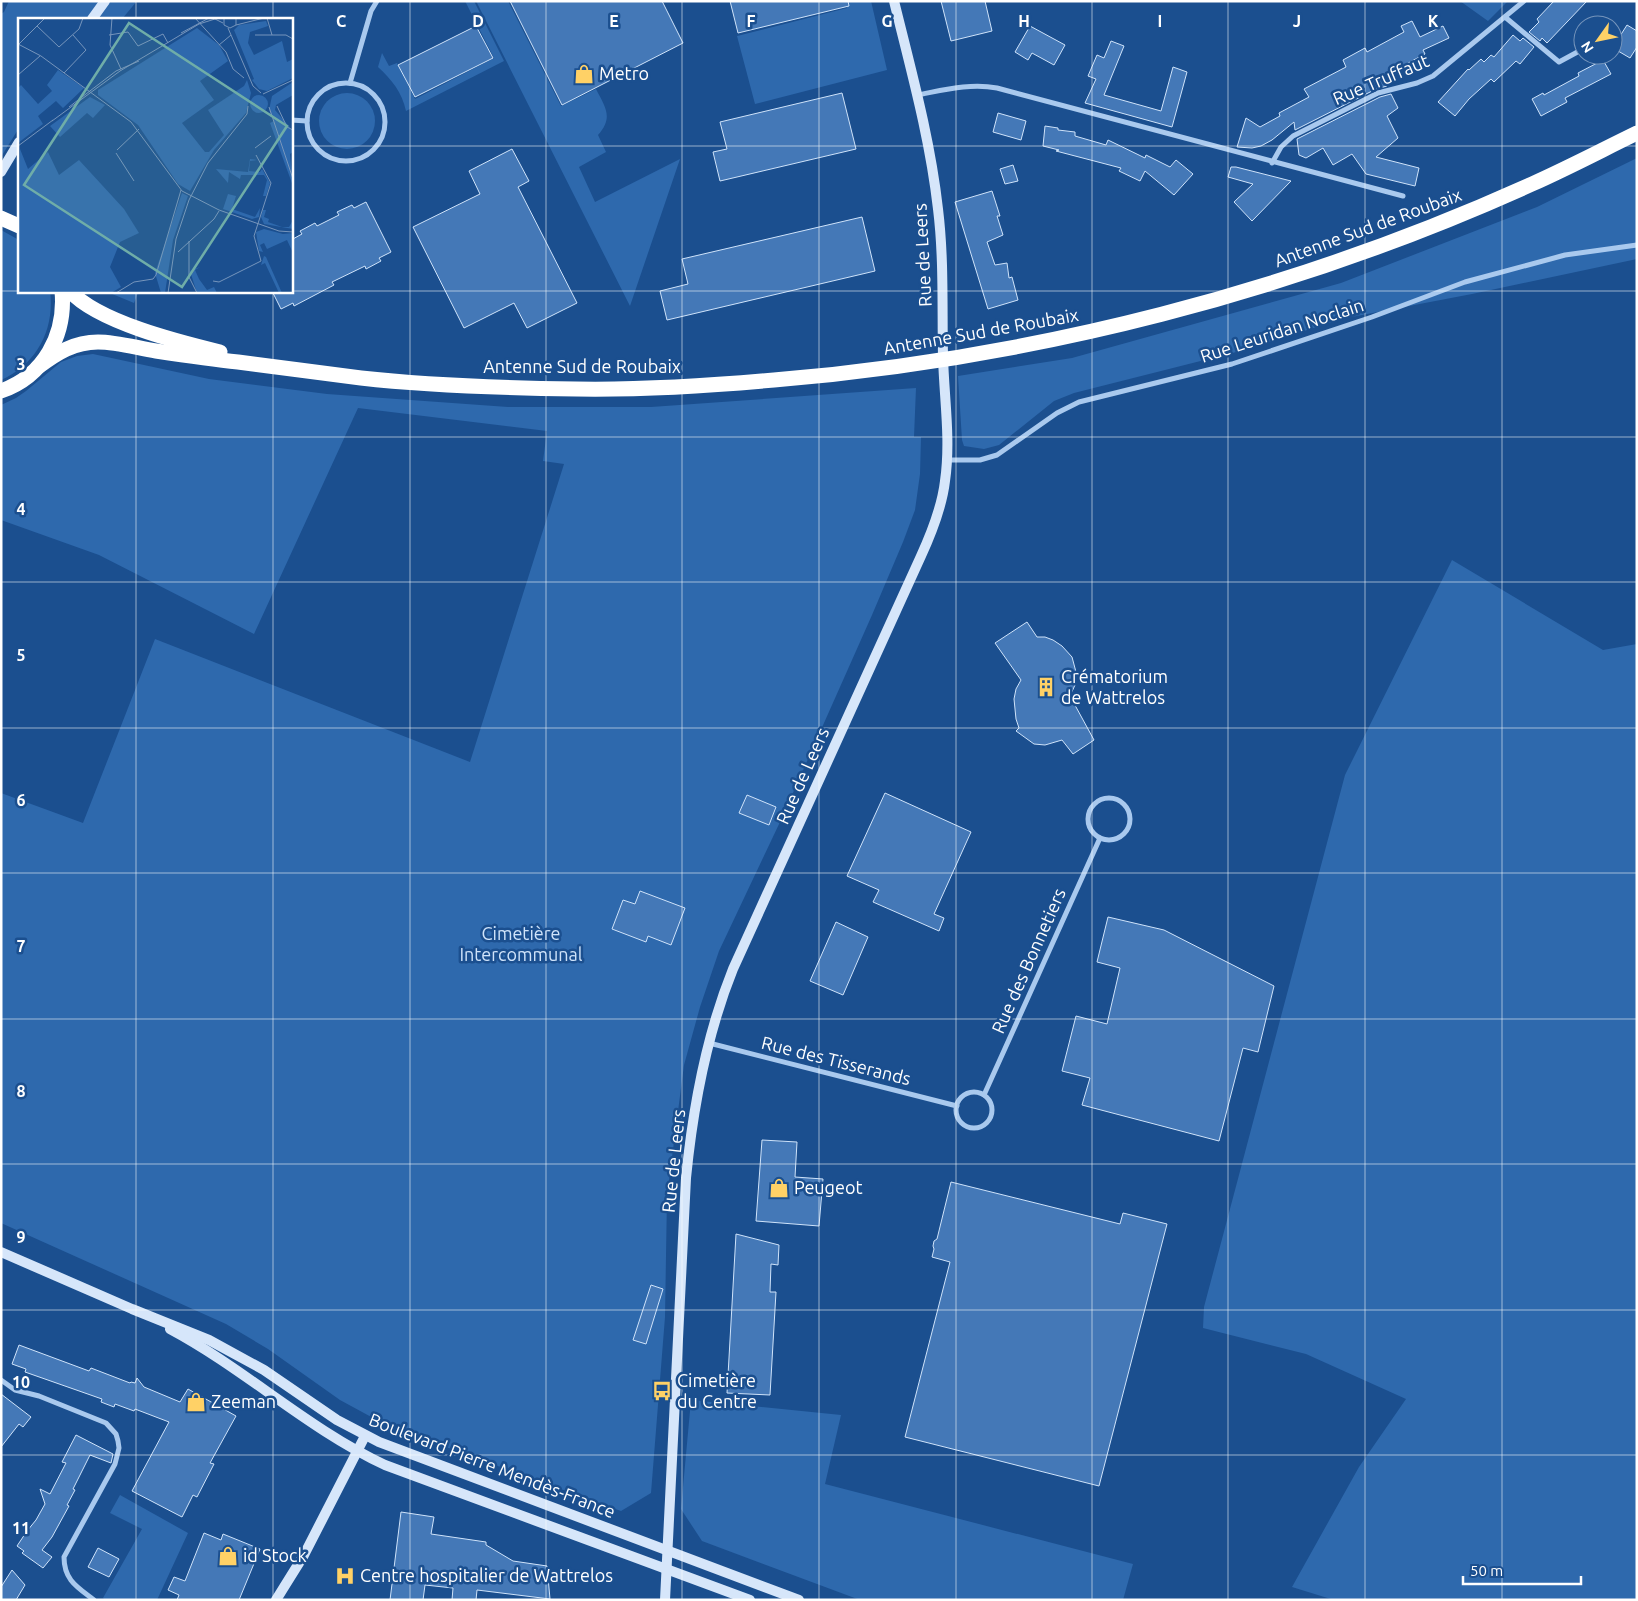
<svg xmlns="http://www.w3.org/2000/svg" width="1638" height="1601" font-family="Ubuntu,sans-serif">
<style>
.green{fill:#2e69ad}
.building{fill:#4478b7;stroke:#cfe3fa}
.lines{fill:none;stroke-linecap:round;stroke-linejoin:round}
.street{stroke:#a9c9ee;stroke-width:5}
.secondary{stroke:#d6e6fa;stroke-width:10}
.highway{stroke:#fff;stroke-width:15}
.grid{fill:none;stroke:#fff;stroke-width:1;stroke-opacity:0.55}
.labels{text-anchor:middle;stroke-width:5;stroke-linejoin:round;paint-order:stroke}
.poi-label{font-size:18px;fill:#fff;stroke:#1b4f8f;text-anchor:start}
.street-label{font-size:18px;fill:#fff;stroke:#1b4f8f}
.park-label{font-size:18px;fill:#cfe3fa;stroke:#1b4f8f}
.inset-road{fill:none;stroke:#7695bc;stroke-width:1}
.view{fill:#6fada8;fill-opacity:0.15;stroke:#6fada8;stroke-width:2.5}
.inset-edge{fill:none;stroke:#fff;stroke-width:2.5}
.grid-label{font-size:16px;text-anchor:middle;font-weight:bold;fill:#fff;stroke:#1b4f8f;stroke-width:5;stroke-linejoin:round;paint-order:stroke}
</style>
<rect width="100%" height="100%" fill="#1b4f8f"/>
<g class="green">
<path d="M9,1h128l-15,18h-103v109l-18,29v-143l3,-2z"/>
<path d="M465,1h9l30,60 -98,50c-4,-19 -14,-31 -28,-44l4,-14 7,13 8,-3 18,36 79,-41z"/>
<path d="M476,1h32l53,105 35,-17c9,18 18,28 2,46l8,17 -27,15 16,35 85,-43 -50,147z"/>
<path d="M845,1h26l16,69 -132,34 -18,-68 110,-28z"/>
<path d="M1460,1h48l-20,20z"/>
<circle cx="347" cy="121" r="28"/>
<path d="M1637,158v101l-165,35 -131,25 -93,30 -174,44 -20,8 -55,44 -15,4 -20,-3 -2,-6 -4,-64 114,-18 269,-75 196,-76z"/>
<path d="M1,230l18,10v51h31c5,38 -13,73 -49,89z"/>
<path d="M105,291h30l3,2 -4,10z"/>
<path d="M93,354l116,25 118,15 181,13h143l265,-19 -2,49h7l-1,37 -5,36 -12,32 -31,73 -92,207 -61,129 -19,56 -16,58 -17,131 -2,121 -14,176 -30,18 -235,-86 -46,-25 -72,-51 -42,-25 -225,-101v-430l82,30 72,-184 315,123 94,-298 -21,-3 4,-30 -189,-23 -104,226 -155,-79 -98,-35v-115l15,-7 10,-7 35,-29 16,-6z"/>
<path d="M1452,560l151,90 34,-6v956h-303l-42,-13 67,-120 47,-68 -100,-45 -103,-26 1,-21 141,-532z"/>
<path d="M691,1400l150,15 -16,69 308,80 -10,36h-263l-158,-59 -21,-32z"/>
<path d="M120,1495l68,38 -31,67h-52l-2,-2 39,-69 -32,-16z"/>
</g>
<g class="building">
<path d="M510,1h152l21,42 -121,62z"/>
<path d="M730,1h118l1,5 -111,27z"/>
<path d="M941,1h44l7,30 -41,10z"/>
<path d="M1554,1h33l-40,42 -5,-5 -2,3 -11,-9 10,-10 -2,-3z"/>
<path d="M1412,21l8,16 23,-11 6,12 -26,12 2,4 -43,23 5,9 -11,3 -81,41 -1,-8 -22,18 -11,6 -9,2 -15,-1 9,-29 14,9 20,-11 -1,-3 30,-16 -5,-8 42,-22 -3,-7 22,-12 2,4 37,-20 -3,-6z"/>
<path d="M1627,25l10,6v16l-7,11 -17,-10v-16l7,4z"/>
<path d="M476,26l17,32 -78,39 -17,-32z"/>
<path d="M1030,26l35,19 -11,20 -22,-12 -4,7 -13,-8z"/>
<path d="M1513,35l7,6 3,-3 11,9 -14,17 -4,-3 -22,21 -3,-3 -22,20 -14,17 -17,-14 30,-33 1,1 12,-11 3,3 7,-7 3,2z"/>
<path d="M1111,41l13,5 -20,49 57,16 12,-44 14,5 -15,55 -87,-24 11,-24 -8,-3 9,-21 7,3z"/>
<path d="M1603,60l8,14 -46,24 2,4 -26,14 -9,-17 11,-6 1,2 35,-19 -1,-3z"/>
<path d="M842,93l14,56 -136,32 -7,-29 14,-3 -7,-27z"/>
<path d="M1391,94l7,14 -11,8 11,22 -22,19 43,11 -4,18 -49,-12 -14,-20 -19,11 -10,-17 -17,10 -7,-3 -2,-16 83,-42z"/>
<path d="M998,113l28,8 -5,19 -28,-8z"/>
<path d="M1045,126l13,2v2l17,2v4l31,9 2,-5 37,18 1,-3 24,12 6,-7 17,14 -19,21 -29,-24 -5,10 -21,-10 2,-3 -65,-17 3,-1 -16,-4z"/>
<path d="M512,149l17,32 -11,6 59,116 -50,25 -13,-25 -50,25 -51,-101 67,-33 -11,-23z"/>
<path d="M1013,165l5,16 -13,3 -5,-15z"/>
<path d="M1231,167h5l55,14 -39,40 -18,-19 19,-18 -25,-7z"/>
<path d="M992,191l8,25h-3l6,19 -16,7 8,23 12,-2 2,15 3,-1 6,23 -30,9 -33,-107z"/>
<path d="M366,202l25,50 -12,6 2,3 -15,8 -1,-3 -33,16 2,3 -40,21 -1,-3 -12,6 -9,-18h19v-51l11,-6 -2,-3 15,-8 2,3 22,-11 -2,-3 15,-7 2,3z"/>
<path d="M862,217l13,54 -208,49 -7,-29 28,-7 -6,-25z"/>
<path d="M1027,622l10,15h8l8,3 9,6 10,11 4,15 -1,13 -5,11 24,44 -21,14 -11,-14 -17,5 -11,-1 -18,-13 3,-3 -3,-9 -2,-20 2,-10 5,-9 -26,-37z"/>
<path d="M885,793l86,39 -37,82 10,4 -5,13 -66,-29 6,-12 -32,-14z"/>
<path d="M747,795l29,12 -7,18 -30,-12z"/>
<path d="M640,891l45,17 -14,37 -23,-9 -2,6 -34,-13 11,-29 12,4z"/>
<path d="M1108,917l56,13 110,56 -16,66 -15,-4 -24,93 -137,-36 8,-27 -28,-7 14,-55 31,8 13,-56 -23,-6z"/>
<path d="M836,922l32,15 -25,58 -33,-14z"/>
<path d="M762,1140l35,2 -2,35 28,2 -4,47 -63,-5z"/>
<path d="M951,1182l169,42 3,-11 44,11 -68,262 -194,-49 45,-175 -18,-5 2,-8 -1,-3 1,-5 3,-2z"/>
<path d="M736,1234l43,11 -1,20 -7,-1 -1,28h6l-6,103 -43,-2z"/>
<path d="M651,1285l12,4 -17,55 -13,-4z"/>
<path d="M19,1345l70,26 2,-3 39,15 1,-1 4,1 2,-5 7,9 36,15 8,-13 48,27 -26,47 4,1 -17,33 -4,-2 -11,22 -50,-26 37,-69 -34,-13 -1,2 -19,-7 -1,3 -13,-5 1,-3 -77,-27 1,-3 -14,-5z"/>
<path d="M1,1394l30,23 -8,10 -4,-3 -18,23z"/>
<path d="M76,1435l37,19 -2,9 -21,-8 -17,34 2,1 -8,15 2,1 -17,31 -10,13 10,7 -9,11 -21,-15 2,-2 -7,-5 10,-15 9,-11 9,-16 -5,-15 10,5 16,-31 -4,-1z"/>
<path d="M401,1512l33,5 -3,17 55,8v3l27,16 34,5 3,33 -73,-9 -1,10h-24l1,-12 -28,-3 -2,15h-33z"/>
<path d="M204,1533l17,7 2,-6 37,15 -21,51h-62l2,-5 -11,-5 6,-13 11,4z"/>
<path d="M98,1548l21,11 -10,18 -21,-10z"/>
<path d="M12,1570l13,15 -9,15h-15v-13z"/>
</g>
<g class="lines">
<g class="street">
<path d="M1505,17l54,45 24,-13"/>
<path d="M350,83l21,-72 6,-10"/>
<circle cx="346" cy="122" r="39"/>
<path d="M917,95c27,-5 53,-12 80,-7l406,108"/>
<path d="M291,120l16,1"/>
<path d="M1272,163l9,-16 12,-11 85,-43 39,-10 16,-7 91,-75"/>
<path d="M947,460h33l17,-5 60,-42 22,-11 153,-38 140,-47 93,-35 100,-27 72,-10"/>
<circle cx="1109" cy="819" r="21"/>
<path d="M709,1043l248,63"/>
<circle cx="974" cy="1110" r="18"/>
<path d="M984,1095l116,-257"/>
<path d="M1,1380l14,10 24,6 67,27 10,11 2,7 1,7 -4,16 -51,93c0,23 13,30 30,43"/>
</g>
<g class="secondary">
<path d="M92,19l13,-18"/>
<path d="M1,172l18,-30"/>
<path d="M1,1252l131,57 77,31 55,30 73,50 42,22 420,158"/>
<path d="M170,1329c75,40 138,100 215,136l365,135"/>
<path d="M276,1600l28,-45 61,-119"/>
<path d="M665,1600l21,-422c7,-71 20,-142 47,-209l188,-413c11,-24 21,-49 24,-75 6,-42 -1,-83 -2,-125 -1,-49 1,-98 -5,-147 -8,-71 -27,-139 -44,-208"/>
</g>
<g class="highway">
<path d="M1,218l18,8"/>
<path d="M70,291c28,31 109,51 150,61"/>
<path d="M38,367c19,-14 36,-25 60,-25 19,0 39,6 58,9 27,4 54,8 82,11 41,5 82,11 123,16 71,8 143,10 215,11 66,1 132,-3 198,-9 262,-22 519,-88 758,-196 36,-16 70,-34 105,-51"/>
<path d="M1,391c43,-15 65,-56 61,-100"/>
</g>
</g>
<path class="grid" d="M136,1v18M273,1v18M410,1v1599M546,1v1599M682,1v1599M819,1v1599M956,1v1599M1092,1v1599M1228,1v1599M1365,1v1599M1502,1v1599M1,146h18M291,146h1346M1,291h18M136,291v1309M273,291v1309M291,291h1346M1,437h1636M1,582h1636M1,728h1636M1,873h1636M1,1019h1636M1,1164h1636M1,1310h1636M1,1455h1636"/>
<defs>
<symbol id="shop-bare" viewBox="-9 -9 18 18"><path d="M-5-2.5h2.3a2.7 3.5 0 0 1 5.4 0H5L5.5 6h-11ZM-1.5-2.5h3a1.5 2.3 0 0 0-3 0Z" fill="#ffd166" stroke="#1b4f8f" stroke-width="2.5" paint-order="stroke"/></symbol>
<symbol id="building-bare" viewBox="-9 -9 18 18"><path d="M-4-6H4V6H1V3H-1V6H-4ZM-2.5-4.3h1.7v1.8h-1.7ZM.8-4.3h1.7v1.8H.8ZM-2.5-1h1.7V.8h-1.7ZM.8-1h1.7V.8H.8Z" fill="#ffd166" stroke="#1b4f8f" stroke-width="2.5" paint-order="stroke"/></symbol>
<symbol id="bus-bare" viewBox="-9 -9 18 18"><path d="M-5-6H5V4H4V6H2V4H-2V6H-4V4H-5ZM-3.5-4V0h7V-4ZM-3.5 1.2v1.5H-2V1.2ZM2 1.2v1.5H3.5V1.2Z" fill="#ffd166" stroke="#1b4f8f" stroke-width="2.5" paint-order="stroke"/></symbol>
<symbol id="hospital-bare" viewBox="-9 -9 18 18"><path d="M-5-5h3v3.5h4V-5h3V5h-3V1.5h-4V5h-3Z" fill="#ffd166" stroke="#1b4f8f" stroke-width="2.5" paint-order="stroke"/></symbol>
</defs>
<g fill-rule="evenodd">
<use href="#shop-bare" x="570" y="60" width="28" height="28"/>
<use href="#building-bare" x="1032" y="673" width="28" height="28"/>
<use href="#shop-bare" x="765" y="1174" width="28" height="28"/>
<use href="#bus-bare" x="648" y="1377" width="28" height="28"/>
<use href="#shop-bare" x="182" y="1388" width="28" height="28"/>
<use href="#shop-bare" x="214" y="1542" width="28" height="28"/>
<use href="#hospital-bare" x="331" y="1562" width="28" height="28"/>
</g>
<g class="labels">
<g class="poi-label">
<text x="599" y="80">Metro</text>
<text x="1061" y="683">Crématorium<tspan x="1061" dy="21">de Wattrelos</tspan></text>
<text x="794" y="1194">Peugeot</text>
<text x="677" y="1387">Cimetière<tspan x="677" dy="21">du Centre</tspan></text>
<text x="211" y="1408">Zeeman</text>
<text x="243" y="1562">id Stock</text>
<text x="360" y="1582">Centre hospitalier de Wattrelos</text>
</g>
<g class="street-label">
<text transform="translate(1381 80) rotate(-23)" y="6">Rue Truffaut</text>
<text transform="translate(1368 228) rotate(-20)" y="6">Antenne Sud de Roubaix</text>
<text transform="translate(923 255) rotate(-93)" y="6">Rue de Leers</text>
<text transform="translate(1282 331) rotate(-18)" y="6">Rue Leuridan Noclain</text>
<text transform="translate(981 332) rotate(-10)" y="6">Antenne Sud de Roubaix</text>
<text x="582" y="373">Antenne Sud de Roubaix</text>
<text transform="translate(803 776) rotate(-66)" y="6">Rue de Leers</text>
<text transform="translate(1029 961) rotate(-66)" y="6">Rue des Bonnetiers</text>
<text transform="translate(836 1061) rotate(14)" y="6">Rue des Tisserands</text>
<text transform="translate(674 1161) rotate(-84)" y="6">Rue de Leers</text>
<text transform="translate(492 1466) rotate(21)" y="6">Boulevard Pierre Mendès-France</text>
</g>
<g class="park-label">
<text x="521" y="940">Cimetière<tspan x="521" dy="21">Intercommunal</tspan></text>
</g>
</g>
<g transform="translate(18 18)">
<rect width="275" height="275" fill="#1b4f8f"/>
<path d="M248,3l2,5 -18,6 -2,11 6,12 28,-14 5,21 6,-3v19l-26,13 -8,-2 -7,-9 2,-1 -20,-49 5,-5zM179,10l22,17 9,16 -28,20 14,19 -32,23 23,29h4l15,-17 -16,-25 36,-24 3,-6 4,13 -5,20 -32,37 -24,41 -12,-7 -40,-59 -40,-30v-5zM40,52l26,18 -21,20 -7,-7 -18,15 5,8 -25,19v-55l3,-3 17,19 14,-13 -5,-6zM275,64v13l-17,10 -1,5 18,21v21l-3,2 3,32 -23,-63 4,-2 -5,-11 3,-14zM232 86a9 9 0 1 1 18 0a9 9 0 1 1-18 0ZM72,79l15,8 -12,13 -6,-5 -27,24 -10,-11zM2,131l8,20 20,-17 11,23 20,-15 45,49 15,24 -19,9 -10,25 11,20 -10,6h-93zM232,141l7,1 -7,1 -1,10 11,1 2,-3 8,14 -4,13h-3l4,-16 -3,-5h-23l-1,4 -11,-7 -1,11 -12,-14 32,3zM164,175l6,3 -15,44 -8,53h-4l-6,-20zM210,176l8,2 -4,13 23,8 5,-9 -1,9 -7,2 -29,-10zM245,192h3l-2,7 5,2 -1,3 14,5h7l4,-7v9l-29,-5 -3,-7zM246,211l19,5 10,-1v20l-6,-13 -20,9 -3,-6 -4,2 3,7 -4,-1 -3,-19zM246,238l2,1 16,36h-3l-14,-30 -4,2zM182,249l-5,3 4,9 8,11 7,-3 3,6h-20l-7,-22z" fill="#2e69ad"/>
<path class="inset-road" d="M94,0l-2,27 11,24M177,0l31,34 7,17 11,9M206,0v7l6,3 6,-3v-7M249,0l5,17M218,7l28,-7M19,8l22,21 20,-18 4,-11M210,10l25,58 8,7M163,15l28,-15M91,17l19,-3 10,14 25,-12 5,9M237,17h31l7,4M0,26l23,12 90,66 51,69 37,19 60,21 14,1M1,26l26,-26M201,27l12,-10M46,55l22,-23 -13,-15M0,57l22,-19M245,76l30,-14M259,88l10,21 6,3M51,89l47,-36 23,-10M251,89l24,72M34,103l68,-50 79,-47 16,-5 8,4M0,128l35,-26M237,130l16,-12M99,132l22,-21M98,135l18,28M171,223v36l8,16M160,234l36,-33 5,-8M195,263l6,1 42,-21 -7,-25 17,-53 -15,-28M98,275l18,-11 19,-3 3,-4 25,-85M150,275l8,-54 13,-39 19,-37 39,-49 1,-8"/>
<path class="view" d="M111,5l158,103 -105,161 -158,-102z"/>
<rect width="275" height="275" class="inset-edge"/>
</g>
<g class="grid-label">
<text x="341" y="27">C</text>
<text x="478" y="27">D</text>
<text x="614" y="27">E</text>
<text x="751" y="27">F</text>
<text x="887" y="27">G</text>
<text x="1024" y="27">H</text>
<text x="1160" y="27">I</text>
<text x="1297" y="27">J</text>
<text x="1433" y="27">K</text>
<text x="21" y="370">3</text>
<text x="21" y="515">4</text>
<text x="21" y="661">5</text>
<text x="21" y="806">6</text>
<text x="21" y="952">7</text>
<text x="21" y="1097">8</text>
<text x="21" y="1243">9</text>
<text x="21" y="1388">10</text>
<text x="21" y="1534">11</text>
</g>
<rect width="1638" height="1601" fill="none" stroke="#ffffff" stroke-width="5"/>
<g transform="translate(1598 40) rotate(237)"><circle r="24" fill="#1b4f8f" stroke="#7695bc"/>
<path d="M0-4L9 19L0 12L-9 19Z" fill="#ffd166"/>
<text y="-8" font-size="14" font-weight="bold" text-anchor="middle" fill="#ffffff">N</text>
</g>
<path d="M1463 1576v8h118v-8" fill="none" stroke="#ffffff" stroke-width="2.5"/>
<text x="1470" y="1576" font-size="15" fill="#ffffff" stroke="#1b4f8f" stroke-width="4" paint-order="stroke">50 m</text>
</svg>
